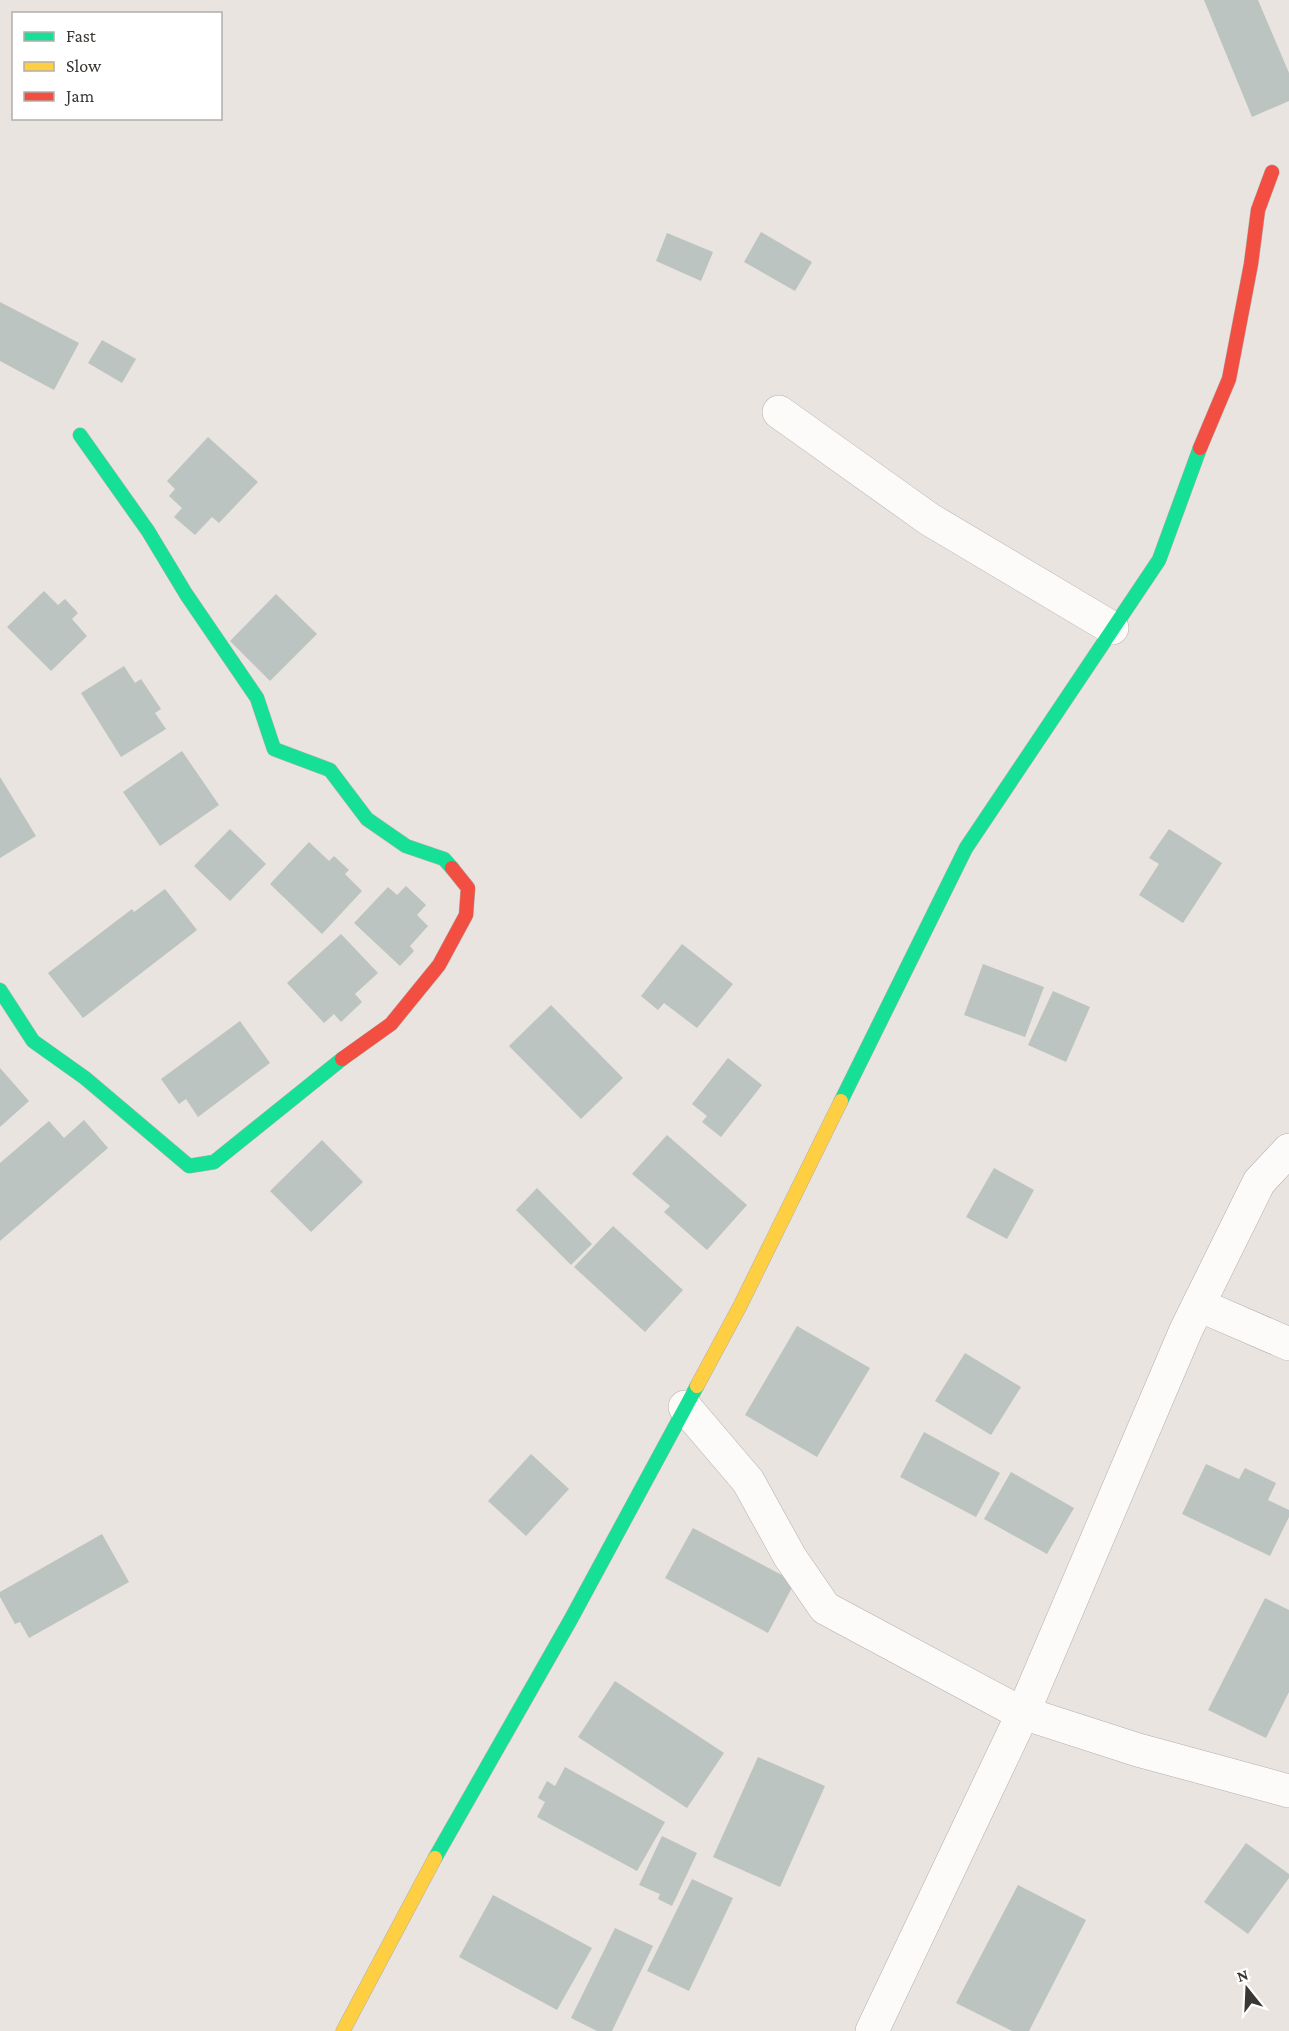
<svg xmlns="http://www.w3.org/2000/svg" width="1289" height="2031" font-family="'Crimson Pro',serif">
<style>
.building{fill:#bbc4c0}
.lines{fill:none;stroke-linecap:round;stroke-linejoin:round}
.street-casing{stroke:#b3afac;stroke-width:34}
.fast-casing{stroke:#b3afac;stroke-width:15}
.slow-casing{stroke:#b3afac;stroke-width:15}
.jam-casing{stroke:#b3afac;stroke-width:15}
.street{stroke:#fcfbfa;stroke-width:33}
.fast{stroke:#16e098;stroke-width:14}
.slow{stroke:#ffcf43;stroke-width:14}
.jam{stroke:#f24e42;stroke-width:14}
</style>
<rect width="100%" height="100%" fill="#e9e4df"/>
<g class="building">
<path d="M1204,0h54l31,73v28l-37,16z"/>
<path d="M761,232l51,30 -17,29 -51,-29z"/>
<path d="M667,233l46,19 -12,29 -45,-20z"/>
<path d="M0,302l79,41 -25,47 -54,-29z"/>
<path d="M102,340l34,19 -14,24 -34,-20z"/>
<path d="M208,437l50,45 -39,41 -7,-6 -17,18 -21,-18 8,-9 -13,-12 6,-7 -8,-8z"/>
<path d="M44,591l14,14 7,-6 13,14 -6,6 15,17 -36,35 -44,-44z"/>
<path d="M276,594l41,40 -47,47 -40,-40z"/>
<path d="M124,666l11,17 6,-4 20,30 -6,4 11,16 -45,28 -40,-64z"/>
<path d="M182,751l37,54 -59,41 -37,-54z"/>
<path d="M0,777l36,59 -36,22z"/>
<path d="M230,829l36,35 -36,37 -36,-35z"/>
<path d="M1169,829l53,34 -39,60 -44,-28 20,-31 -10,-6z"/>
<path d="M309,842l20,19 5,-5 15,14 -4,4 17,17 -40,43 -52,-50z"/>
<path d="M406,886l20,19 -9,10 11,11 -18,20 4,5 -14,15 -46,-43 34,-36 9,8z"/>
<path d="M165,889l32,41 -114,88 -35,-45 84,-64 2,3z"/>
<path d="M341,934l37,39 -23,21 7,8 -21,20 -7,-8 -10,9 -37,-40z"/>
<path d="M682,944l51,40 -36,44 -33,-25 -6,7 -17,-14z"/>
<path d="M983,964l61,23 -19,50 -61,-22z"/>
<path d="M1053,991l37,16 -24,55 -38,-17z"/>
<path d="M551,1005l72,73 -42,41 -72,-73z"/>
<path d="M240,1021l30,42 -72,54 -12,-18 -7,5 -18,-25z"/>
<path d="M728,1058l34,27 -41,52 -19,-15 5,-6 -15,-12z"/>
<path d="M0,1068l29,33 -29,26z"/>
<path d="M84,1120l24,28 -108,93v-78l49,-42 15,17z"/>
<path d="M667,1135l80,70 -40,45 -43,-38 6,-6 -38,-32z"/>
<path d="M322,1140l41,42 -52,50 -41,-41z"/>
<path d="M994,1168l40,22 -27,49 -41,-22z"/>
<path d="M537,1188l55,56 -21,21 -55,-55z"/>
<path d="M613,1226l70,64 -38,42 -71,-65z"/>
<path d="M797,1326l73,42 -53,89 -72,-42z"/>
<path d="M965,1353l56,34 -30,48 -56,-34z"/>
<path d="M924,1432l76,41 -24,44 -76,-40z"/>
<path d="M531,1454l38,35 -43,47 -38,-35z"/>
<path d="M1206,1464l33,15 6,-11 31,15 -8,17 21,10v7l-19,39 -88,-42z"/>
<path d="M1011,1472l63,36 -27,46 -63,-35z"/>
<path d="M693,1528l102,54 -27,51 -103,-55z"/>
<path d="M102,1534l27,48 -100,56 -9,-16 -5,2 -15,-27v-5z"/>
<path d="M1265,1598l24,12v82l-23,46 -58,-28z"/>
<path d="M615,1681l109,72 -37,55 -109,-71z"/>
<path d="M758,1757l67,29 -45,101 -67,-30z"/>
<path d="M565,1767l100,55 -28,49 -100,-54 8,-15 -7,-4 9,-17 8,5z"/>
<path d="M662,1836l35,17 -25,53 -14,-7 2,-5 -21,-9z"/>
<path d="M1246,1843l43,31v4l-41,56 -44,-32z"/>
<path d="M692,1879l41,19 -44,93 -42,-20z"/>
<path d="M1018,1885l68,35 -57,111h-17l-56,-28z"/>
<path d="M493,1895l99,53 -35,62 -98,-53z"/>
<path d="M615,1928l38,18 -41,85h-15l-26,-13z"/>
</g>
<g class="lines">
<defs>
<g id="street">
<path d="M779,412l150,107 183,109"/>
<path d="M1199,1305l90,39"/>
<path d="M685,1407l63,74 42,76 35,51 192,103 121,39 151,41"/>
<path d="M872,2031l151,-318 163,-383 73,-148 30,-32"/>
</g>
<g id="fast">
<path d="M80,435l68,96 38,63 71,104 17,51 56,21 37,49 39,27 38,13 8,9"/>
<path d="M0,990l33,51 52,37 104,88 25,-4 128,-103"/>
<path d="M841,1101l125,-253 193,-288 41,-112"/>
<path d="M435,1858l136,-239 126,-233"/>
</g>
<g id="slow">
<path d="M697,1386l43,-80 101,-205"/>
<path d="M343,2031l92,-173"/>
</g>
<g id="jam">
<path d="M1200,448l29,-69 22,-115 7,-54 14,-38"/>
<path d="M342,1059l49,-35 48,-59 27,-50 2,-27 -16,-20"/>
</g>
</defs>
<use href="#street" class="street-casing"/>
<use href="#fast" class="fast-casing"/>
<use href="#slow" class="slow-casing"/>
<use href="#jam" class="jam-casing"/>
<use href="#street" class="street"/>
<use href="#fast" class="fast"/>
<use href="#slow" class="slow"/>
<use href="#jam" class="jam"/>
</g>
<rect x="12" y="12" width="210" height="108" fill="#ffffff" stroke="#b0afad" stroke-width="1.5"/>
<rect x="24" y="32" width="30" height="9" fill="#16e098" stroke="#b0afad" stroke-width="1.5"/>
<text x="66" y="42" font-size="18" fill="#3a3633">Fast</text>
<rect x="24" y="62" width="30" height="9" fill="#ffcf43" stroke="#b0afad" stroke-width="1.5"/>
<text x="66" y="72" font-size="18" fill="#3a3633">Slow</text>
<rect x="24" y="92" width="30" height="9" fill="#f24e42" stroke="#b0afad" stroke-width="1.5"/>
<text x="66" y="102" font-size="18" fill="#3a3633">Jam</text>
<g transform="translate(1247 1989) rotate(342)" stroke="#ffffff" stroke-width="4.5" paint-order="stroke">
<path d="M0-4.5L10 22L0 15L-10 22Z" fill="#3a3633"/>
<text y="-9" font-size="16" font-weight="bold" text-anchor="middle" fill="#3a3633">N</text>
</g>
</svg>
